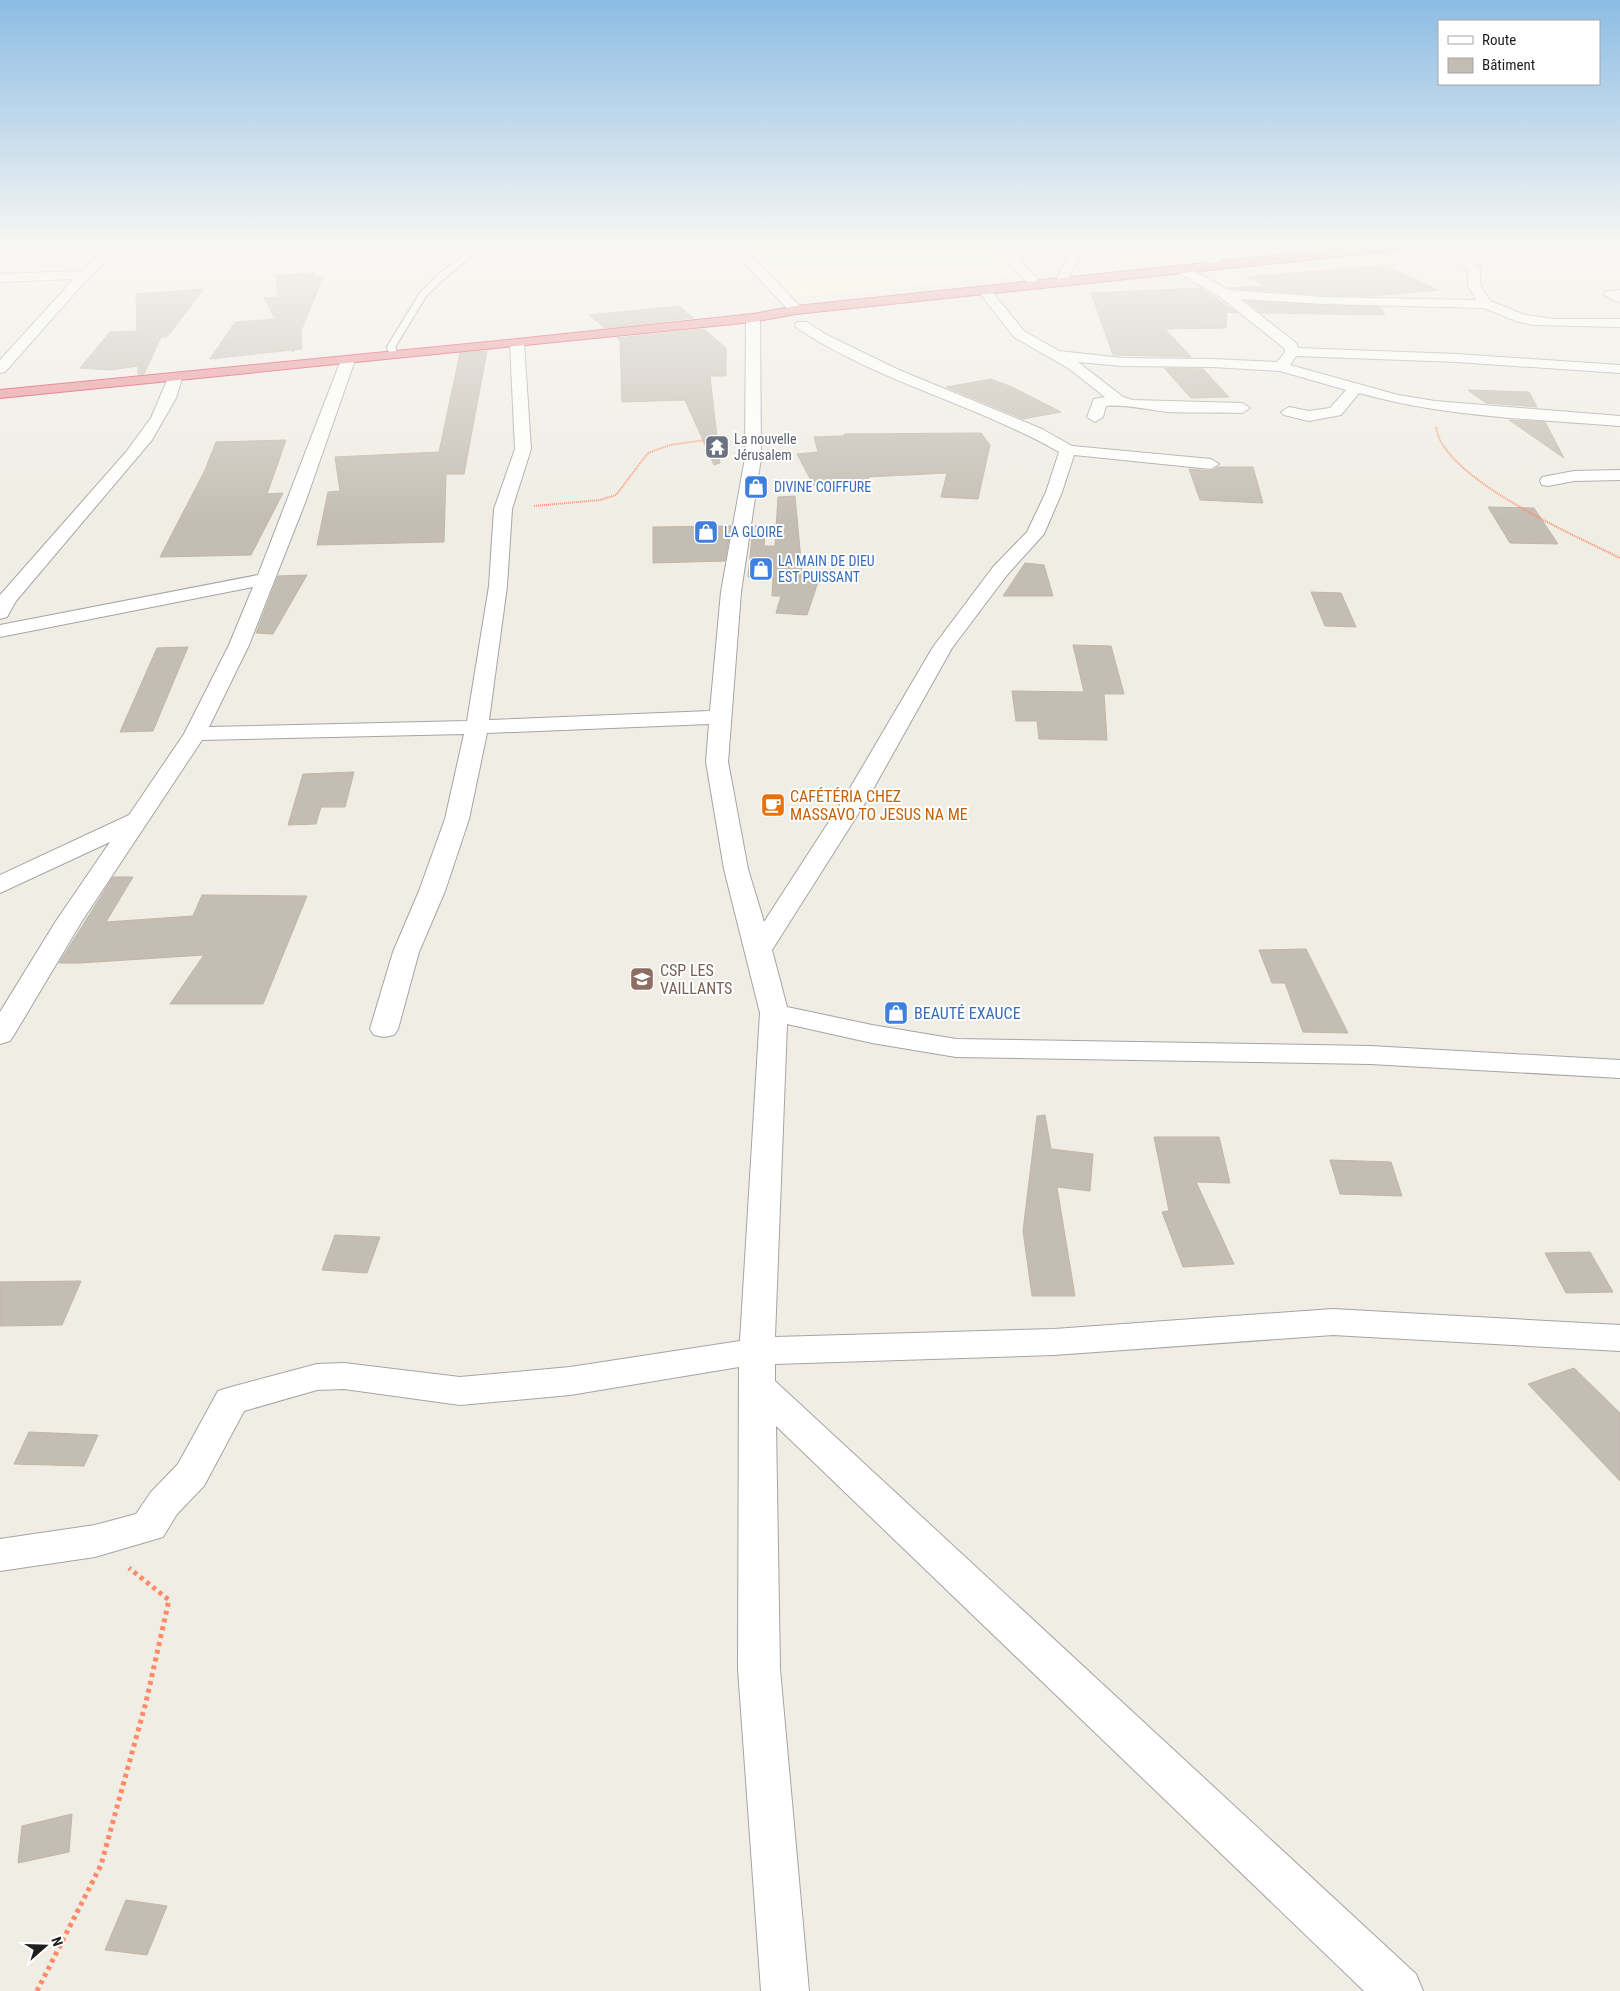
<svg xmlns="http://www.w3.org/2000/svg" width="1620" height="1991" font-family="'Roboto Condensed',sans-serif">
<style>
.education{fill:#fbffdd}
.building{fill:#c4bdb3;stroke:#c1b6a6}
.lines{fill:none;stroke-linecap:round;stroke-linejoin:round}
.lane-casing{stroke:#a5a5a5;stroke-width:3}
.street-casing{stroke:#a5a5a5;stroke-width:2}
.highway-casing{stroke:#df2048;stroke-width:2}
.path-far1{stroke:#fd8b68;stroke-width:2;stroke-dasharray:1 1;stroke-linecap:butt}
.path{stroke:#fd8b68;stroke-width:5;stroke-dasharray:4 4;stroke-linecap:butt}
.lane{fill:#fff;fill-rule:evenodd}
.street{fill:#fff;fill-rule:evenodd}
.highway{fill:#e98a8f;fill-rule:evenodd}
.labels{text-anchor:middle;stroke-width:4;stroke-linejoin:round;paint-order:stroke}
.far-worship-label{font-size:14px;fill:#5b616d;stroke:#fff;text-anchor:start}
.far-shop-label{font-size:14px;fill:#366cbe;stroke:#fff;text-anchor:start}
.food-label{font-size:16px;fill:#c56008;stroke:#fff;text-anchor:start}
.education-label{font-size:16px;fill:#785e54;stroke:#fff;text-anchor:start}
.shop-label{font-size:16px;fill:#366cbe;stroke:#fff;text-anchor:start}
</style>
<rect width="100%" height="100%" fill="#efede4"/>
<path class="education" d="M743,243h247l25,33 -219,21z"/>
<g class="building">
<path d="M1385,265l53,25 -66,6 -49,-1 -95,-7 39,-2 -21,-9z"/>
<path d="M314,273v4h9l-22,54 1,18 -8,1 -1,2 -2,-2 -81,9 25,-37 40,-3 -11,-21 14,-1 -2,-22z"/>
<path d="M1202,288l35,25 -10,-1 -1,16 -61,1 26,28 -78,-2 -22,-62z"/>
<path d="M204,289l-37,48h-6l-17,37h-6v-8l-28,4 -30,-2 30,-36 27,-1 -1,-37z"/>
<path d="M1246,301l134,6 5,8 -124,-2z"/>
<path d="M679,306l14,12 -88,10 -16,-13z"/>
<path d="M704,329l22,19v28h-16l10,87 -6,2 -29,-65 -63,2 -2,-62 -3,-2z"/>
<path d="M487,351l-23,123h-18l-2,68 -127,3 11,-53 12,-1 -5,-34 104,-5 21,-99z"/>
<path d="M1164,368l39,1 26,28 -38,1z"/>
<path d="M991,379l21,8 49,25 -38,7 -77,-32z"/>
<path d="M1468,390l61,2 8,15 -51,-4z"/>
<path d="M1509,420l36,2 19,36z"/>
<path d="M981,433l9,12 -12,54 -37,-2 6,-24 -79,4 3,7 -57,2 -17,-32 21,-2 -4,-15 29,-1 2,-2z"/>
<path d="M286,440l-19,54 16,-1 -32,62 -91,2 45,-87 11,-28z"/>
<path d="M1218,467h35l10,36 -63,-3 -11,-31 22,2z"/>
<path d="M795,496l8,86h15l-11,33 -31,-2 5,-17h-9l1,-19h-25l5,-51h13l-2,20h11l3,-49z"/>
<path d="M1488,507l46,1 24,36 -48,-1z"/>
<path d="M731,526l-6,35 -72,2v-36z"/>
<path d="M1025,563l19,2 9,31h-50z"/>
<path d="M307,575l-34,59 -17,-1 22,-57z"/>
<path d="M1311,592l30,1 15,34 -31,-1z"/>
<path d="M1073,645l38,1 13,48h-20l3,46 -68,-1 -2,-18h-21l-4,-30 72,1z"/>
<path d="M188,647l-35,84 -33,1 37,-84z"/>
<path d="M354,772l-9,35h-24l-5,17 -28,1 15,-51z"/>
<path d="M113,877h20l-27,45 87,-6 9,-21 105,1 -44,108h-93l34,-49 -124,8h-21z"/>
<path d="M1306,949l42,84 -45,-1 -18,-49h-13l-13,-33z"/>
<path d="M1045,1115l6,34 42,5 -3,37 -33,-4 18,109h-43l-9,-65 14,-115z"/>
<path d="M1154,1137h65l11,46 -34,-1 38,82 -51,3 -21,-55 7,-1z"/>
<path d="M1330,1160l61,2 11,34 -62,-2z"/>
<path d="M335,1235l45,2 -13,36 -45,-3z"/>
<path d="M1590,1252l23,40 -47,1 -21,-40z"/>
<path d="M81,1281l-19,44 -62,1v-44z"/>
<path d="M1574,1368l46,45v68l-92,-97z"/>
<path d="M29,1432l69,3 -14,31 -70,-2z"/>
<path d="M72,1814l-3,38 -51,11 4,-37z"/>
<path d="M126,1900l41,6 -20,49 -42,-5z"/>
</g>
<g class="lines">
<defs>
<path id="lane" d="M479,243h7l-41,35 -19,18 -31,51 3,8 -7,2 -4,-10 33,-54 19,-19z"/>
<g id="street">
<path d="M114,243h13l-39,35 -83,94 -5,1v-13l74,-81 -74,3v-8l81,-3z"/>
<path d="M726,243h12l63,64 2,3 -2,3h-10z"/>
<path d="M994,243h12l33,39 2,3 -2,3h-8z"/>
<path d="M1074,243h12l-21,42h-8l-2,-3z"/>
<path d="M1216,243h12l-13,26h-8l-2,-3z"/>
<path d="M1451,243h12l-2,7 19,19v16l10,16 35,14 29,4h66v8l-87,-2 -17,-4 -32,-13 -161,-4 -83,-5 56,44 2,5 159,6 163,11v8l-163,-11 -161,-6 -6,9 108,30 37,6 185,15v10c-87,-7 -176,-9 -261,-33l-18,22 -32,6 -25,-6 -3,-3 8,-5 20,4 21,-3 16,-18 -66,-19 -68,-4 -90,-1 -44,-4 45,35 10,3 109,3 8,5 -8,5c-25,-1 -50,0 -74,-1 -21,-2 -42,-8 -62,-6l-3,11 -8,5 -8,-5 7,-18 11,-2 -37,-29 -54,-31 -36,-46 6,-4 5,1 35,43 35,20 63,7 90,1 65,3 8,-10 -1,-4 -64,-51 -42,-25 -2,-3 2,-3h8l42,24 95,7 153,3 -8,-15v-15l-11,-8 -8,-12z"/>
<path d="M1620,290v13l-16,-8 1,-3z"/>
<path d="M753,314l7,4 1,140 -20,134 -13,170 20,107 16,53 79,-122 90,-153 60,-80 34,-35 19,-40 13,-40c-84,-48 -181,-70 -262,-124l-2,-3 2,-3h10l18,12 74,36 143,59 30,17 139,13 8,5 -8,5 -137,-14 -12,37 -18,42 -37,41 -55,73 -85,152 -95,150 15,57 85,18 84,14 414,7 250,14v18l-250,-14 -414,-7 -84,-14 -85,-19 -12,313 279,-8 279,-20 287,16v26l-287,-16 -279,20 -279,9v17l641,593 7,17h-59l-588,-565 4,243 29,322h-48l-23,-322 1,-302 -169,28 -110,10 -116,-16 -27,1 -73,21 -40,75 -27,28 -14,23 -68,20 -95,14v-32l95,-14 41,-11 15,-22 27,-28 40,-73 13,-4 86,-23 27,-1 116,14 110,-10 170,-26 20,-328 -36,-144 -18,-107 3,-38 -222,9 -18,86 -24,72 -26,61 -21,77 -4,6 -10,2 -10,-2 -4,-6 23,-77 26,-61 26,-72 19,-85 -262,6 -120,181 -68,114 -4,6 -10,3v-32l56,-91 54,-79 -110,51v-18l129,-60 55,-81 45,-89 24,-58 -253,50v-12l258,-50 83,-215 7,-4 7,4 -50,143 -56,142 -40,82 258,-6 22,-135 5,-77 21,-60 -5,-106 7,-4 7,4 7,106 -19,60 -5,77 -18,134 221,-9 11,-119 24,-134 1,-140z"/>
<path d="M175,374l7,4 -6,20 -24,42 -136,161 -9,16 -7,2v-24l126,-143 25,-34 17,-40z"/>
<path d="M1620,470v10l-46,1 -26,5 -6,-1 -2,-4 2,-4 32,-6z"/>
</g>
<path id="highway" d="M1395,243h38l-6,4 -631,67 -43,8 -753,76v-8l517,-51 236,-25 43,-8z"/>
</defs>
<use href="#lane" class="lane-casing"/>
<use href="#street" class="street-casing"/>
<use href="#highway" class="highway-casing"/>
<g class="path-far1">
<path d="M1436,427c6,51 140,109 184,131"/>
<path d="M534,506l66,-6 16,-5 32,-42 22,-8 56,-8"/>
</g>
<path class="path" d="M37,1991l64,-126 45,-163 23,-102 -40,-32"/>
<use href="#lane" class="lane"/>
<use href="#street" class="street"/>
<use href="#highway" class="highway"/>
</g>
<linearGradient id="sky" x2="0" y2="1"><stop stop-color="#8cbce4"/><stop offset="0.47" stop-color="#f8f7f3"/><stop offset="1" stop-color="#f8f7f3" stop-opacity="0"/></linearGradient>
<rect width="1620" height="522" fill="url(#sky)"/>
<defs>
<symbol id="temple-square" viewBox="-11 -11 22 22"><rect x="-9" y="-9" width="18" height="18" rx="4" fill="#6b7280" stroke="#fff"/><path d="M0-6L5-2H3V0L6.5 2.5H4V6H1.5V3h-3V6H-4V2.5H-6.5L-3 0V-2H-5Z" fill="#fff"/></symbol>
<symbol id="shop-square" viewBox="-11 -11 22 22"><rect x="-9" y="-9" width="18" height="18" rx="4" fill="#3f7fe0" stroke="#fff"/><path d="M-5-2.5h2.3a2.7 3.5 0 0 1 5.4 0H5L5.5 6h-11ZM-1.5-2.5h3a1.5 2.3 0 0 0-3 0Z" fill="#fff"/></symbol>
<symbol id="cafe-square" viewBox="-11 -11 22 22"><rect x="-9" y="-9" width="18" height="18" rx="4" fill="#e8710a" stroke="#fff"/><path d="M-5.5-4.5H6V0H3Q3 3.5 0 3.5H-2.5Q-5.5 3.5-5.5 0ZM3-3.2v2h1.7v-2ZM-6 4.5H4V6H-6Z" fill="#fff"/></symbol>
<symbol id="school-square" viewBox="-11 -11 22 22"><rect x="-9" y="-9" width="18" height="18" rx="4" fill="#8d6e63" stroke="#fff"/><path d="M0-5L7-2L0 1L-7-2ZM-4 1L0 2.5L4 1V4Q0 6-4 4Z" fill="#fff"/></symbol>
</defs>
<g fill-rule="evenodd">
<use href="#temple-square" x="703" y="433" width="28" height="28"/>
<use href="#shop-square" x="742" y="473" width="28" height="28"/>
<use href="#shop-square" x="692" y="518" width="28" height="28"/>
<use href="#shop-square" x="747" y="555" width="28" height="28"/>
<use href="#cafe-square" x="759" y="791" width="28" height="28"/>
<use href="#school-square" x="628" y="965" width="28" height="28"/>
<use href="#shop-square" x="882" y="999" width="28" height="28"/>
</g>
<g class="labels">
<g class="far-worship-label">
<text x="734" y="444">La nouvelle<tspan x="734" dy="16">Jérusalem</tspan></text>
</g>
<g class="far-shop-label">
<text x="774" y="492">DIVINE COIFFURE</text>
<text x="724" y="537">LA GLOIRE</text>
<text x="778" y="566">LA MAIN DE DIEU<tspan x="778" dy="16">EST PUISSANT</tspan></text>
</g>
<g class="food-label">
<text x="790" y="802">CAFÉTÉRIA CHEZ<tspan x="790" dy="18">MASSAVO TO JESUS NA ME</tspan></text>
</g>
<g class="education-label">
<text x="660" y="976">CSP LES<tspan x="660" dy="18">VAILLANTS</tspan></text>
</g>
<g class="shop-label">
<text x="914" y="1019">BEAUTÉ EXAUCE</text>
</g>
</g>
<rect x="1438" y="20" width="162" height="65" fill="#ffffff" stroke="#a5a5a5"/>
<rect x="1448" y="36" width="25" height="8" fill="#ffffff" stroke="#a5a5a5"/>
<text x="1482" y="45" font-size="15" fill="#1e1e1e">Route</text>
<rect x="1448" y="58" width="25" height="15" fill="#c4bdb3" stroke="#a5a5a5"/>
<text x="1482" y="70" font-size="15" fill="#1e1e1e">Bâtiment</text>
<g transform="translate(45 1946) rotate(70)" stroke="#ffffff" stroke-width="4" paint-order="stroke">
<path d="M0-4L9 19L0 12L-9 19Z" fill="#1e1e1e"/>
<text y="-8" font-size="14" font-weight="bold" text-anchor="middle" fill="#1e1e1e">N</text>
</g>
</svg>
